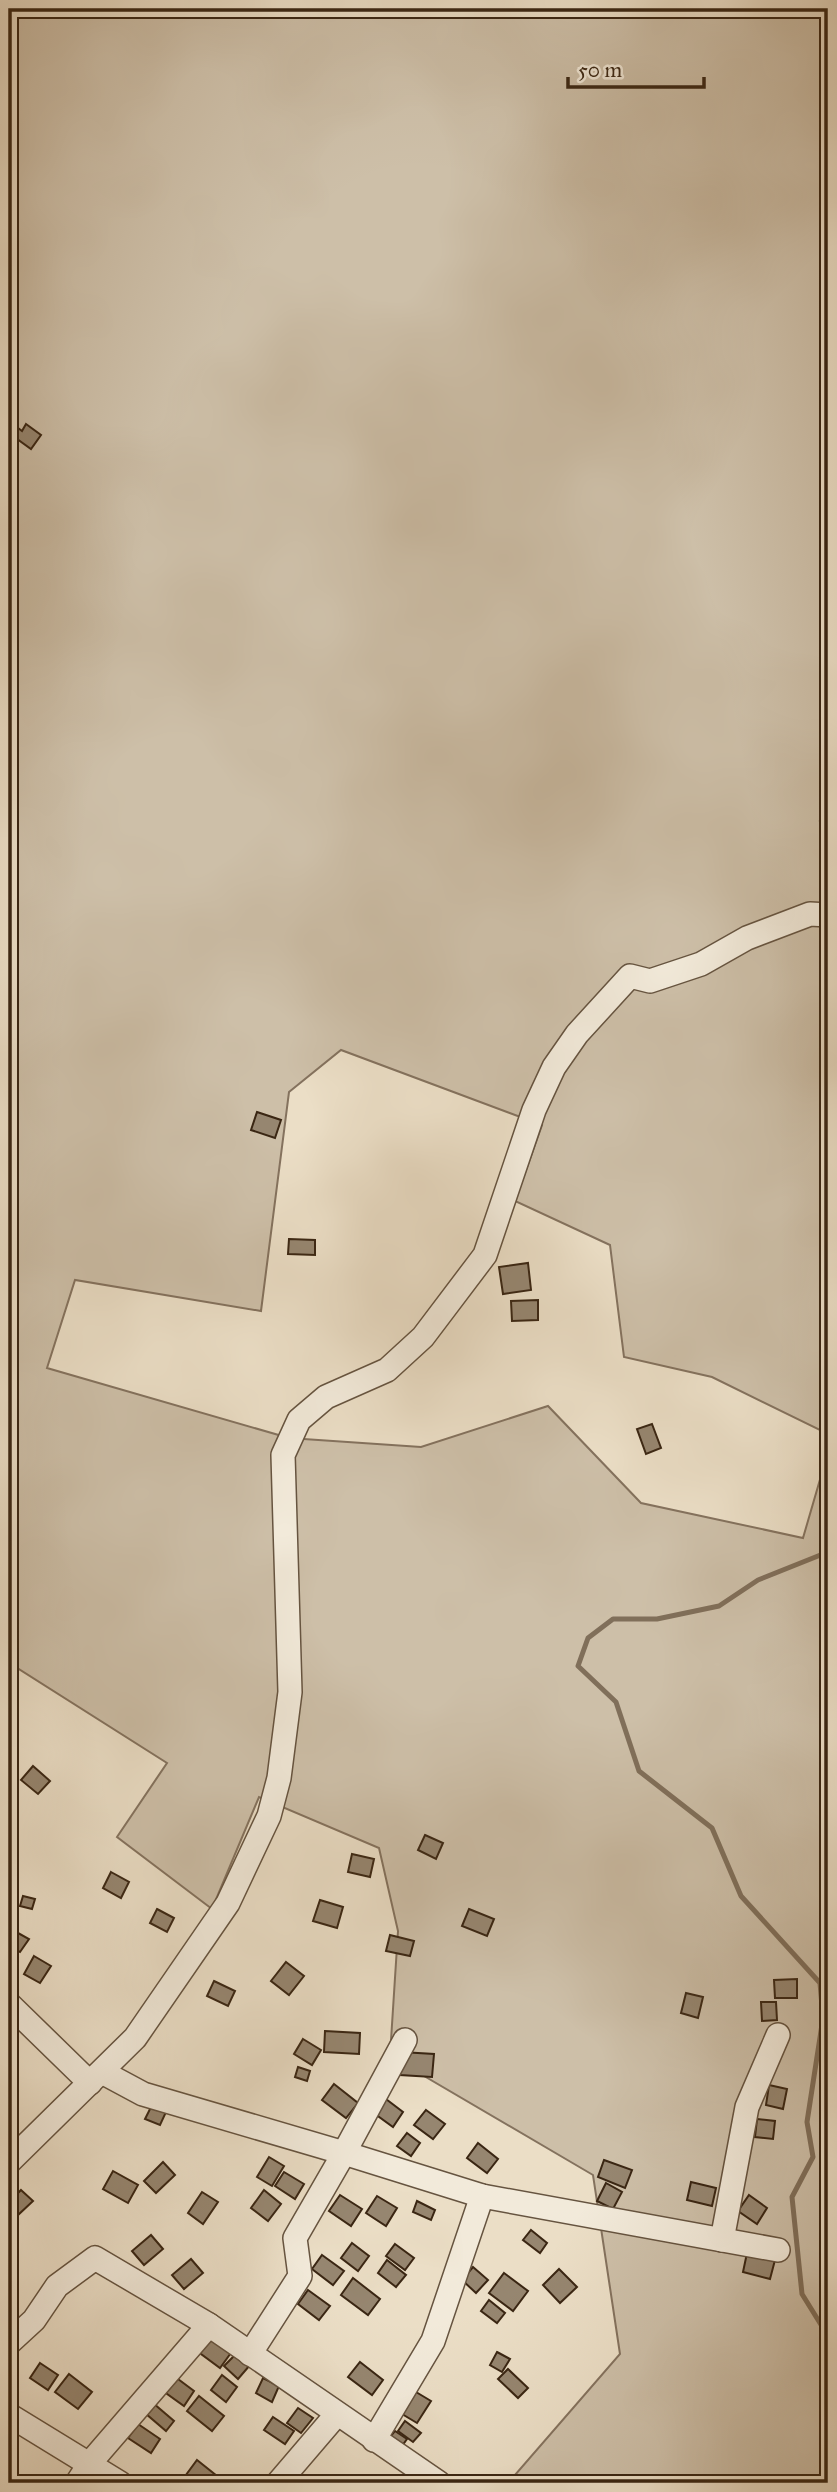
<svg xmlns="http://www.w3.org/2000/svg" width="837" height="2492" font-family="'IM FELL Great Primer',serif">
<style>
.green{fill:#cdbfa8;stroke:#84725e;stroke-width:2}
.lines{fill:none;stroke-linecap:round;stroke-linejoin:round}
.stream{stroke:#806f5a;stroke-width:5}
.building{fill:#968670;stroke:#3a2613;stroke-width:2}
.minor-casing{stroke:#665440;stroke-width:26}
.minor{stroke:#f2eada;stroke-width:23}
</style>
<rect width="100%" height="100%" fill="#ebdec6"/>
<filter id="stains"><feTurbulence type="fractalNoise" baseFrequency=".00286" numOctaves="4"/><feColorMatrix values="0 0 0 0 .2 0 0 0 0 .09 0 0 0 0 .02 0 0 0 .5 -.17"/></filter>
<radialGradient id="worn" r=".72"><stop offset=".6" stop-color="#630" stop-opacity="0"/><stop offset="1" stop-color="#630" stop-opacity=".3"/></radialGradient>
<path class="green" d="M9,9h819v1425l-116,-57 -88,-20 -14,-112 -95,-44 27,-76 -201,-75 -52,42 -28,219 -186,-31 -28,88 242,70 132,9 127,-41 93,97 162,35 25,-86v1031h-320l112,-129 -27,-179 -203,-119 8,-125 -19,-83 -120,-51 -47,112 -95,-72 50,-74 -156,-99 -2,-5z"/>
<g class="lines">
<g class="stream">
<path d="M828,1552l-70,28 -39,26 -62,13h-44l-25,19 -10,28 38,36 23,69 73,57 29,68 79,87 3,35 -16,104 6,35 -21,40 10,97 26,42"/>
<path d="M798,2483l30,-8"/>
</g>
</g>
<g class="building">
<path d="M26,424l15,11 -10,14 -18,-13 5,-8 4,3z"/>
<path d="M825,815l3,3v11l-8,-8z"/>
<path d="M257,1112l24,8 -6,18 -24,-8z"/>
<path d="M289,1239l26,1v15l-27,-1z"/>
<path d="M528,1263l3,27 -28,4 -4,-27z"/>
<path d="M538,1300v20l-26,1 -1,-20z"/>
<path d="M652,1424l9,24 -15,6 -9,-25z"/>
<path d="M33,1766l17,15 -12,13 -17,-14z"/>
<path d="M425,1835l18,8 -7,16 -18,-9z"/>
<path d="M352,1854l22,5 -4,18 -22,-5z"/>
<path d="M111,1872l18,10 -8,16 -18,-10z"/>
<path d="M23,1896l12,3 -3,10 -12,-3z"/>
<path d="M320,1900l23,7 -6,21 -24,-7z"/>
<path d="M157,1909l17,9 -7,14 -17,-9z"/>
<path d="M469,1909l25,10 -7,17 -25,-10z"/>
<path d="M18,1933l11,6 -9,13 -10,-6z"/>
<path d="M390,1935l24,6 -4,15 -24,-5z"/>
<path d="M34,1956l17,10 -11,17 -16,-9z"/>
<path d="M286,1962l18,14 -15,19 -18,-14z"/>
<path d="M797,1979v19h-22l-1,-18z"/>
<path d="M214,1981l21,10 -7,15 -21,-10z"/>
<path d="M686,1993l17,4 -5,21 -17,-5z"/>
<path d="M761,2002h15l1,18 -15,1z"/>
<path d="M325,2031l35,2 -1,21 -35,-2z"/>
<path d="M303,2039l18,11 -9,15 -18,-11z"/>
<path d="M401,2052l33,2 -2,23 -32,-2z"/>
<path d="M298,2067l12,4 -3,10 -12,-4z"/>
<path d="M334,2084l24,19 -12,15 -24,-18z"/>
<path d="M769,2085l18,4 -4,20 -17,-4z"/>
<path d="M382,2096l21,16 -10,15 -22,-16z"/>
<path d="M152,2105l14,7 -6,13 -15,-6z"/>
<path d="M426,2110l19,14 -12,15 -19,-14z"/>
<path d="M757,2119l18,2 -2,18 -18,-2z"/>
<path d="M407,2133l13,10 -9,13 -14,-10z"/>
<path d="M478,2143l20,16 -11,14 -20,-15z"/>
<path d="M269,2157l15,9 -12,20 -15,-9z"/>
<path d="M604,2160l28,10 -7,18 -27,-11z"/>
<path d="M163,2162l12,13 -19,18 -12,-12z"/>
<path d="M113,2171l25,14 -10,18 -25,-14z"/>
<path d="M284,2172l20,12 -9,15 -20,-13z"/>
<path d="M691,2182l25,6 -4,18 -25,-6z"/>
<path d="M606,2183l16,9 -9,17 -16,-8z"/>
<path d="M21,2190l12,11 -15,14 -9,-9v-4z"/>
<path d="M264,2190l17,14 -13,17 -17,-13z"/>
<path d="M202,2192l16,10 -15,22 -15,-11z"/>
<path d="M340,2195l22,14 -11,17 -22,-15z"/>
<path d="M749,2195l18,13 -10,16 -19,-13z"/>
<path d="M377,2196l20,12 -11,18 -20,-13z"/>
<path d="M417,2201l18,9 -4,10 -18,-8z"/>
<path d="M531,2230l16,13 -7,10 -17,-13z"/>
<path d="M151,2235l12,14 -19,16 -12,-14z"/>
<path d="M352,2243l17,13 -11,15 -17,-13z"/>
<path d="M395,2244l19,14 -9,12 -19,-14z"/>
<path d="M747,2253l28,7 -5,19 -27,-7z"/>
<path d="M322,2255l22,16 -11,14 -21,-16z"/>
<path d="M191,2259l12,14 -19,16 -12,-14z"/>
<path d="M387,2260l19,15 -10,12 -18,-14z"/>
<path d="M473,2267l15,13 -12,13 -14,-13z"/>
<path d="M559,2269l18,18 -17,16 -17,-18z"/>
<path d="M504,2273l24,18 -15,20 -24,-18z"/>
<path d="M353,2278l27,21 -12,16 -27,-20z"/>
<path d="M308,2290l22,16 -11,14 -21,-16z"/>
<path d="M489,2300l16,13 -8,10 -16,-12z"/>
<path d="M211,2333l22,17 -13,18 -23,-17z"/>
<path d="M497,2352l13,7 -8,13 -12,-7z"/>
<path d="M237,2353l13,12 -12,14 -14,-13z"/>
<path d="M360,2362l23,18 -11,15 -24,-18z"/>
<path d="M40,2363l18,12 -10,15 -18,-12z"/>
<path d="M508,2369l20,19 -10,10 -20,-19z"/>
<path d="M69,2374l23,18 -14,17 -23,-17z"/>
<path d="M222,2375l15,12 -11,15 -15,-12z"/>
<path d="M174,2376l20,15 -10,15 -21,-15z"/>
<path d="M263,2378l16,8 -7,16 -16,-9z"/>
<path d="M416,2392l15,9 -14,22 -15,-9z"/>
<path d="M199,2396l25,20 -12,15 -25,-20z"/>
<path d="M153,2403l21,18 -8,10 -21,-18z"/>
<path d="M298,2408l15,10 -12,15 -14,-10z"/>
<path d="M273,2417l21,14 -9,13 -21,-14z"/>
<path d="M405,2421l16,12 -8,9 -15,-11z"/>
<path d="M138,2424l22,15 -9,14 -23,-15z"/>
<path d="M395,2431l12,8 -8,11 -12,-9z"/>
<path d="M197,2460l20,16 -5,7h-23l-6,-4z"/>
<path d="M223,2477l10,6h-14z"/>
</g>
<g class="lines">
<defs>
<g id="minor">
<path d="M9,2004l81,79"/>
<path d="M102,2072l41,22 201,59 138,43 296,54"/>
<path d="M9,2162l126,-124 93,-135 41,-87 10,-38 11,-86 -7,-237 16,-35 27,-23 61,-27 36,-33 62,-82 49,-145 20,-43 23,-33 53,-58 20,5 51,-17 46,-26 63,-24 18,1"/>
<path d="M722,2240l25,-133 31,-72"/>
<path d="M9,2343l25,-23 23,-34 38,-28 114,67 230,158"/>
<path d="M250,2354l50,-78 -5,-38 49,-85 61,-113"/>
<path d="M9,2415l111,68"/>
<path d="M374,2440l59,-99 49,-145"/>
<path d="M77,2483l13,-20 119,-138"/>
<path d="M278,2483l59,-69"/>
</g>
</defs>
<use href="#minor" class="minor-casing"/>
<use href="#minor" class="minor"/>
</g>
<rect width="837" height="2492" fill="none" stroke="#ebdec6" stroke-width="35"/>
<rect x="10" y="10" width="816" height="2471" fill="none" stroke="#3a2613" stroke-width="3.5"/>
<rect x="18" y="18" width="802" height="2457" fill="none" stroke="#3a2613" stroke-width="2"/>
<path d="M568 77v10h136v-10" fill="none" stroke="#3a2613" stroke-width="3.5"/>
<text x="578" y="77" font-size="21" fill="#3a2613" stroke="#f2eada" stroke-width="5" paint-order="stroke">50 m</text>
<rect width="100%" height="100%" filter="url(#stains)"/>
<rect width="100%" height="100%" fill="url(#worn)"/>
</svg>
